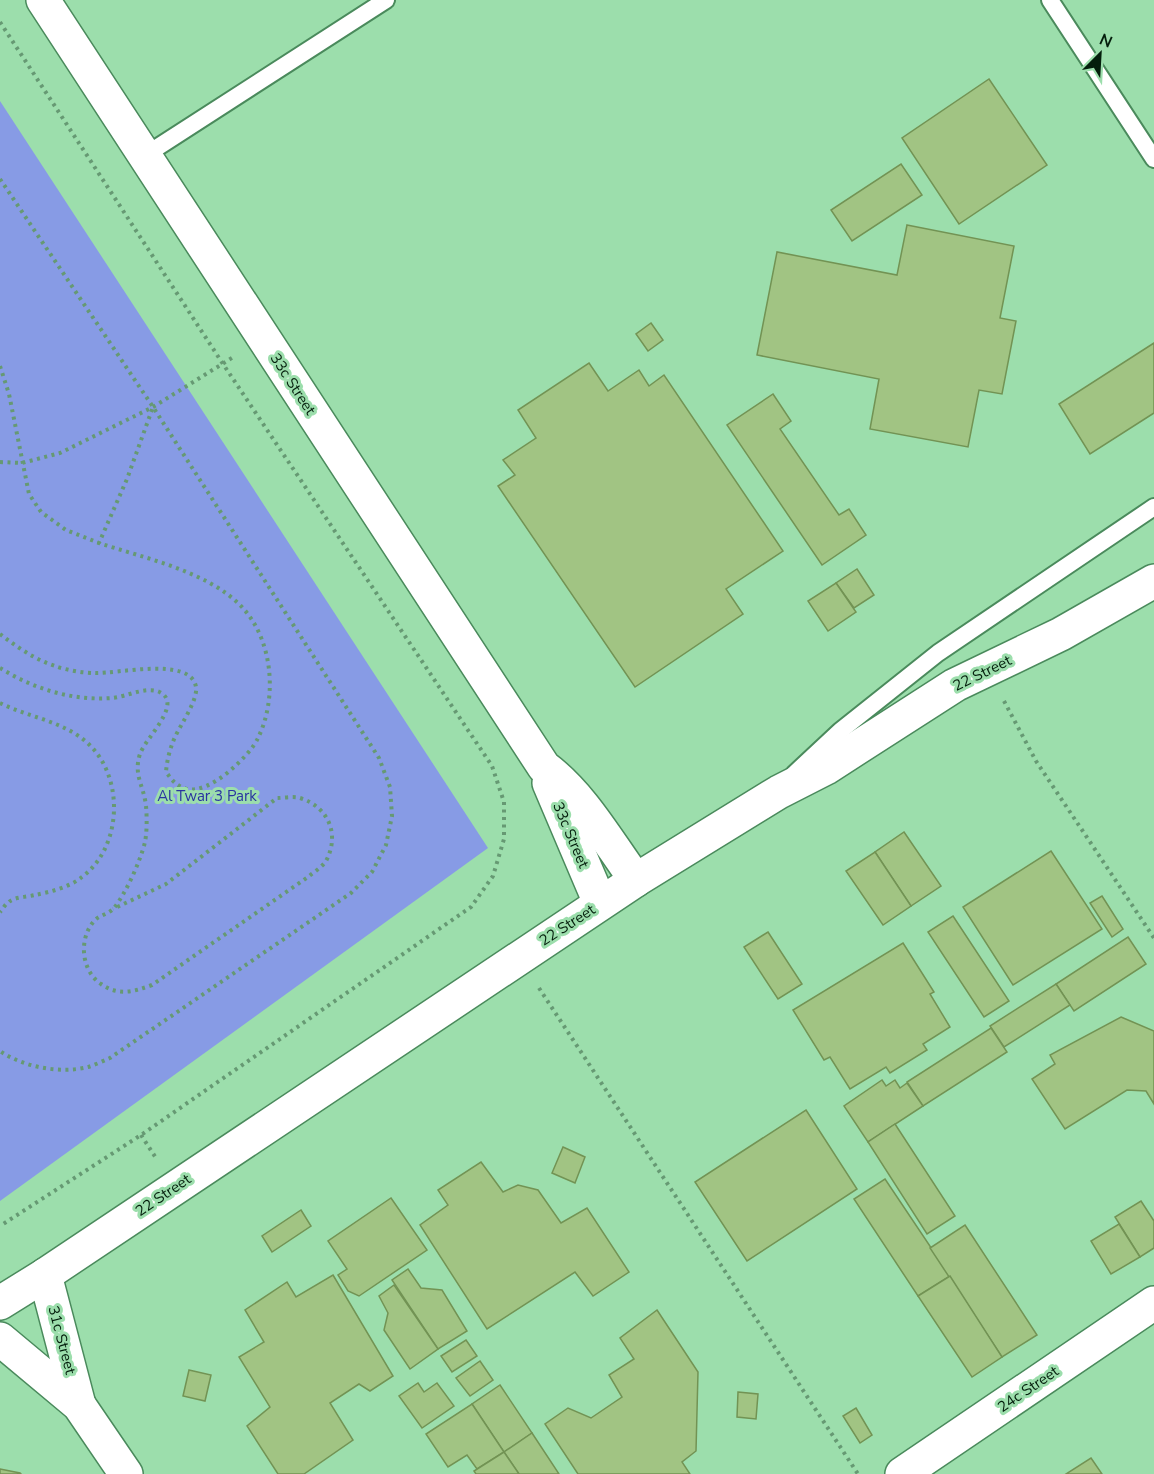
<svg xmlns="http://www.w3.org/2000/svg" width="1154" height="1474" font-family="'Nunito Sans',sans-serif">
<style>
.green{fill:#879be5}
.building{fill:#a1c483;stroke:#729354;stroke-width:1.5}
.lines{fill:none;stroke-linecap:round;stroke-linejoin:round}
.lane-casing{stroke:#4a8a5c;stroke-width:20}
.street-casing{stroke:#4a8a5c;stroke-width:36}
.path{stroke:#669973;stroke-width:4;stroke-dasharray:3 4.5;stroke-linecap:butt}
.lane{stroke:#fff;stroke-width:16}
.street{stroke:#fff;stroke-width:33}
.labels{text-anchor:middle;stroke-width:6;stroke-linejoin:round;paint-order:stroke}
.street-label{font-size:15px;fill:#041e0c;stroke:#9cdeac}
.park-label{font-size:15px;fill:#2933a1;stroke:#9cdeac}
</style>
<rect width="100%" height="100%" fill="#9cdeac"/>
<path class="green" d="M0,101l488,747 -488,353z"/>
<g class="building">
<path d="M989,79l58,86 -88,59 -57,-86z"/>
<path d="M901,164l21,31 -70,46 -21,-31z"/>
<path d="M907,225l107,21 -14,72 16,3 -14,73 -23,-4 -11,57 -98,-18 9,-50 -122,-24 20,-103 120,23z"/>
<path d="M651,323l12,17 -15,11 -12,-17z"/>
<path d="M1154,343v70l-64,41 -31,-50z"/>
<path d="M589,363l19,28 31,-21 10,16 15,-11 119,176 -57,38 17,25 -108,73 -137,-201 17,-11 -12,-15 33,-22 -18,-28z"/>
<path d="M773,394l18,27 -11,8 59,86 10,-6 17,26 -44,30 -95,-140z"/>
<path d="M857,569l17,26 -20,13 -18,-25z"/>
<path d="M836,583l20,29 -28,19 -20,-30z"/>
<path d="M904,832l37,54 -30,20 -36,-54z"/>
<path d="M1051,851l51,78 -89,56 -50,-78z"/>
<path d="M875,852l36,54 -28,19 -37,-54z"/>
<path d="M1102,896l21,33 -11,8 -22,-34z"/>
<path d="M953,916l56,85 -25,16 -56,-85z"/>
<path d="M768,932l34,52 -24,15 -34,-52z"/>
<path d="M1128,937l18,27 -72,47 -18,-27z"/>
<path d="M903,943l31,49 -4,2 20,33 -27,17 4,6 -37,23 -4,-6 -36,22 -20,-32 -6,3 -31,-50z"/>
<path d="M1056,984l14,21 -66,42 -14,-21z"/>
<path d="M1121,1017l33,14v73l-8,-13 -19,-1 -62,39 -33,-50 23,-15 -5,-9z"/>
<path d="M991,1028l16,24 -84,54 -16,-24z"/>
<path d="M882,1080l4,6 9,-6 5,8 7,-5 16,23 -55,36 -24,-36z"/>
<path d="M806,1110l51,79 -110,72 -52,-79z"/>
<path d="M895,1124l60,92 -28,18 -59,-92z"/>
<path d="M563,1147l22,10 -10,26 -23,-10z"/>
<path d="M481,1162l22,30 15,-7 20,5 23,33 26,-15 42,64 -36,24 -18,-24 -88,57 -67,-104 28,-20 -10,-15z"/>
<path d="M885,1179l65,97 -32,20 -64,-97z"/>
<path d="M391,1198l36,52 -68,46 -11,-5 -10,-16 9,-6 -19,-28z"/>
<path d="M1141,1201l13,20v27l-14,9 -25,-40z"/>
<path d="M301,1210l10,16 -39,26 -10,-16z"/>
<path d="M1119,1224l21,33 -29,17 -20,-33z"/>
<path d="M965,1225l72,110 -35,22 -72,-109z"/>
<path d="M408,1269l13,19 21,2 25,41 -29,18 -46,-69z"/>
<path d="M333,1275l60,101 -23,15 -11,-7 -29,19 23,37 -49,34h-26l-31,-48 23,-19 -31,-50 25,-15 -19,-32 42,-28 9,15z"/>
<path d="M950,1276l52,81 -30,20 -54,-81z"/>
<path d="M394,1285l44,64 -28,20 -26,-39 4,-17 -9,-17z"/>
<path d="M657,1310l41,62 -2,79 -14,11 8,12h-112l-33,-50 23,-16 23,10 31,-21 -13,-22 25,-16 -14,-21z"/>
<path d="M466,1340l11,16 -25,16 -11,-16z"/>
<path d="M480,1361l13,19 -23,16 -14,-18z"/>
<path d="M189,1370l22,5 -6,26 -22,-5z"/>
<path d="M418,1383l6,9 13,-9 17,23 -32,22 -23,-32z"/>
<path d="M500,1385l32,48 -28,19 -32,-48z"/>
<path d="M738,1392l20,2 -2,25 -19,-2z"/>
<path d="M472,1404l32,48 -27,17 -10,-14 -19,12 -22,-33z"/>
<path d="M856,1408l16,27 -12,8 -17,-27z"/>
<path d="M532,1433l27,41h-40l-15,-22z"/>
<path d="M504,1452l15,22h-43l-2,-3z"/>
<path d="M1091,1458l11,16h-36z"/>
<path d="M0,1469l20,4 1,1h-21z"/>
</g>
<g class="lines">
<defs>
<g id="lane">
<path d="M1050,0l104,159"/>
<path d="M144,156l242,-156"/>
<path d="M794,774l46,-43 98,-78 216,-146"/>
</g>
<g id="street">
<path d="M43,0l501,767c38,28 64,75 92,113"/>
<path d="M549,783l51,120"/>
<path d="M45,1275l34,130"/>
<path d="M0,1303l45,-28 591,-395 143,-88 47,-24 129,-83 106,-51 93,-53"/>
<path d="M0,1339l79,66 47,69"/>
<path d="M902,1474l252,-171"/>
</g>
</defs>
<use href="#lane" class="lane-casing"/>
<use href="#street" class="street-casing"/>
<g class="path">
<path d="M0,22l223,342 269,402 12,36v37l-11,37 -22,31 -330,228 -141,91"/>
<path d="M0,179l153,228 226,351 11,29 2,29 -6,29 -14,27 -21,21 -241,165c-7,3 -15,7 -22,9 -28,7 -65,0 -88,-16"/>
<path d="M0,366l9,28 20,100 12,18 25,18 33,13"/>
<path d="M0,462l22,1 38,-10 93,-46 82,-51"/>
<path d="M0,634c17,13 34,25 55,32 11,4 28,7 40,7 22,1 96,-17 101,14 2,13 -15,37 -21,50 -5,11 -8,23 -9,35 6,8 10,14 21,17 23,5 62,-32 71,-51 20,-41 15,-100 -18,-133 -34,-34 -96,-47 -141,-62l28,-64 26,-72"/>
<path d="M0,668c34,21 72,33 112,30 15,-1 39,-15 52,-3 14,14 -19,44 -24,59 -7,21 4,32 6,52 1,11 1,26 -1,36 -5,20 -19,51 -31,66 -5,6 -14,7 -19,12 -17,18 -14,51 6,64 17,12 32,8 51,1l156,-108c6,-5 14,-10 18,-16 14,-26 3,-54 -26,-63 -6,-2 -16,0 -23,0l-111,86 -53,25"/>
<path d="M1004,701l32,60 118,177"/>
<path d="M0,703c26,13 56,17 80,34 45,31 45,108 2,140 -12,10 -32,15 -47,18 -8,2 -21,2 -26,7 -4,2 -6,7 -9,10"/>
<path d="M539,988l319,486"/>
<path d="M141,1135l15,23"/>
</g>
<use href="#lane" class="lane"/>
<use href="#street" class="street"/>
</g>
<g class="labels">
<g class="street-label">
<text transform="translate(293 384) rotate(57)" y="5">33c Street</text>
<text transform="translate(982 673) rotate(-26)" y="5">22 Street</text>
<text transform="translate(571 835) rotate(67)" y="5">33c Street</text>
<text transform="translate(567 925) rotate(-33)" y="5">22 Street</text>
<text transform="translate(163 1195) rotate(-34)" y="5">22 Street</text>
<text transform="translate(62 1340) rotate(75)" y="5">31c Street</text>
<text transform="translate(1028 1389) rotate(-34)" y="5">24c Street</text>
</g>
<g class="park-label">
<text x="207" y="801">Al Twar 3 Park</text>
</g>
</g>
<g transform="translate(1100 54) rotate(24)" stroke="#9cdeac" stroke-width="4.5" paint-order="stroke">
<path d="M0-4.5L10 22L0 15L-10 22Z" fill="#041e0c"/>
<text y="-9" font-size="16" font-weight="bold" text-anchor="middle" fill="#041e0c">N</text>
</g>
</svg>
